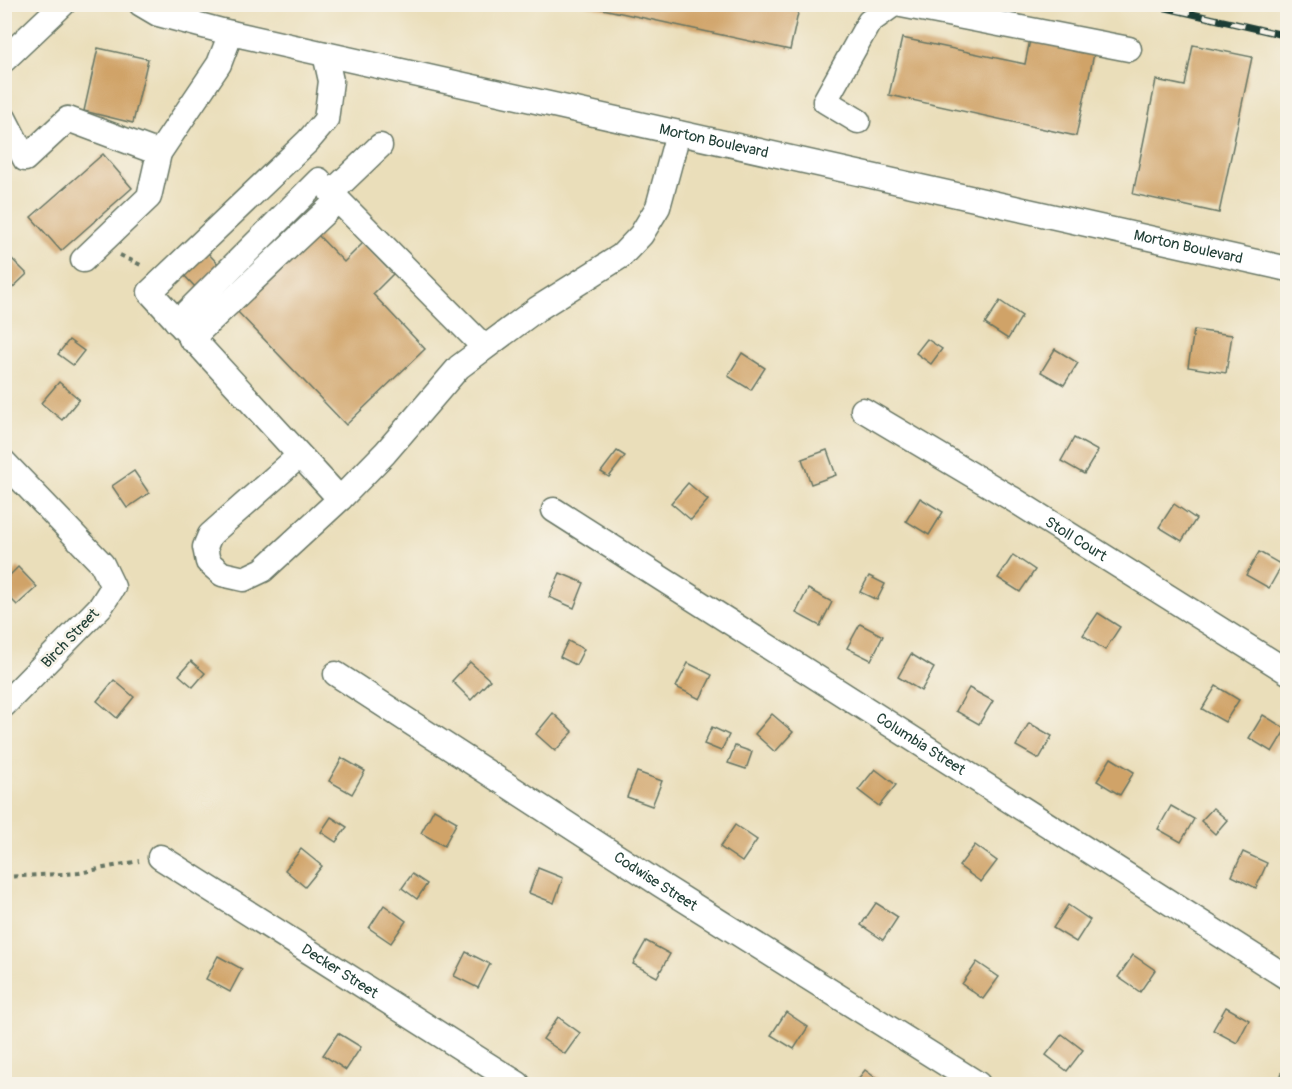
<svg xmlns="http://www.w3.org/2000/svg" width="1292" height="1089" font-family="Pangolin,sans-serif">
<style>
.building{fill:#d0a368}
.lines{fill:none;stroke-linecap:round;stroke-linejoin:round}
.minor-casing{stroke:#667563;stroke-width:27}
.path{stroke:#667563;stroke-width:4;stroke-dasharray:4.5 4.5;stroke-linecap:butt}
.minor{stroke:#fff;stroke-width:24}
.rail-casing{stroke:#1f3d34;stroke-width:7}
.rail{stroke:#f7f3e8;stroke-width:4.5;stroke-dasharray:14;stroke-linecap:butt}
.labels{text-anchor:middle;stroke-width:5;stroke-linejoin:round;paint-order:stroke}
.street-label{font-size:15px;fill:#1f3d34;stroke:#f7f3e8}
</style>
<rect width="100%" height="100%" fill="#f7f3e8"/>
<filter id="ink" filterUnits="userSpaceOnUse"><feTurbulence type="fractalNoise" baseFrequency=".0167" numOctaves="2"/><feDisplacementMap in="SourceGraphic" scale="12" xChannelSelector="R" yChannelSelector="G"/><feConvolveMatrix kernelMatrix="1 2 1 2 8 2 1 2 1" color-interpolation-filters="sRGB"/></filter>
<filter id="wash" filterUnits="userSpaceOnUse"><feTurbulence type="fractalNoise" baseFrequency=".008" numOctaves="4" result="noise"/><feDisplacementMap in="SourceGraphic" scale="24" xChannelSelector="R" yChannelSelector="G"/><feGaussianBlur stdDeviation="1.35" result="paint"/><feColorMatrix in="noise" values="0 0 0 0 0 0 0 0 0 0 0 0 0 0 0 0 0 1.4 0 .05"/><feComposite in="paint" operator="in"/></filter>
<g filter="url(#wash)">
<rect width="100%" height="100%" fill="#eadeba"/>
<g id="blocks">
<g class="building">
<path d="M580,4h220l-10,46z"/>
<path d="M902,38l123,26 5,-24 64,14 -18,82 -187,-41z"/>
<path d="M1193,45l59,12 -33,156 -86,-19 23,-114 29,6z"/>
<path d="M98,48l50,11 -15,64 -49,-12z"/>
<path d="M103,154l29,34 -71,63 -30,-34z"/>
<path d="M317,234l27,28 19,-19 30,31 -20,20 52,55 -79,76 -109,-114 -39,-21 -16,-17 24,-22 15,16 44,18z"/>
<path d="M4,251l23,23 -23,22z"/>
<path d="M1000,301l22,15 -14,23 -23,-15z"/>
<path d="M1194,330l38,5 -6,38 -38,-6z"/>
<path d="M927,339l15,10 -11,15 -15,-11z"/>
<path d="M69,340l15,11 -11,14 -15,-11z"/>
<path d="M1055,349l23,14 -14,22 -23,-13z"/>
<path d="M742,353l23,15 -14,22 -23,-14z"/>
<path d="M59,382l20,17 -17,21 -21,-17z"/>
<path d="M1074,438l24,13 -14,23 -23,-13z"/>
<path d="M827,450l9,25 -25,9 -9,-25z"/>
<path d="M617,451l8,5 -16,21 -8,-5z"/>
<path d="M134,471l15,22 -22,15 -15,-22z"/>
<path d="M688,483l20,17 -17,20 -20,-17z"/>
<path d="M920,498l23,14 -14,23 -23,-14z"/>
<path d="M1174,504l22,15 -14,22 -23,-14z"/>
<path d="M1259,552l23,13 -13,23 -23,-13z"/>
<path d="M1013,555l22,15 -15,22 -22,-14z"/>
<path d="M18,567l19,20 -20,18 -13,-13v-11z"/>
<path d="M560,573l24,10 -10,25 -25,-11z"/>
<path d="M869,576l16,8 -8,16 -17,-8z"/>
<path d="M808,589l24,13 -12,24 -24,-13z"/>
<path d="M1098,613l22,14 -15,23 -22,-15z"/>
<path d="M860,624l23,12 -12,24 -24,-12z"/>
<path d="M568,641l16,8 -8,16 -16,-8z"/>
<path d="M911,654l23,14 -13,23 -23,-14z"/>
<path d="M191,661l14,12 -12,14 -14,-12z"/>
<path d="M470,662l20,18 -19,20 -19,-19z"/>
<path d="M688,663l24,12 -12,24 -24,-12z"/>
<path d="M114,680l20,17 -17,21 -20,-17z"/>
<path d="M1216,686l23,14 -14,22 -23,-13z"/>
<path d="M969,688l24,13 -14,23 -23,-13z"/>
<path d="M553,713l20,19 -18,19 -19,-17z"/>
<path d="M772,714l21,18 -18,20 -20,-18z"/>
<path d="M1263,715l23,14 -14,23 -23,-14z"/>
<path d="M1029,723l23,13 -13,23 -23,-13z"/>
<path d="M712,727l17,8 -8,16 -17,-7z"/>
<path d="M735,746l17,6 -6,17 -18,-6z"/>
<path d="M342,758l23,13 -13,23 -23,-13z"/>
<path d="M1111,758l23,14 -14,23 -23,-14z"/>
<path d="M875,769l21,16 -17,21 -21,-16z"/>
<path d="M637,772l25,9 -10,25 -25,-9z"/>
<path d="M1171,806l23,13 -13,23 -23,-13z"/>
<path d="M1213,808l14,12 -12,14 -14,-13z"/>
<path d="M434,809l23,13 -13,24 -23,-13z"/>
<path d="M331,817l16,10 -11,15 -15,-10z"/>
<path d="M735,825l22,15 -15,22 -22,-15z"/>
<path d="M975,845l22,16 -16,21 -22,-16z"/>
<path d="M301,849l21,17 -17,21 -20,-17z"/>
<path d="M1243,852l24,11 -11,25 -24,-12z"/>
<path d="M538,868l25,10 -9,25 -25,-10z"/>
<path d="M412,874l15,10 -10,15 -15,-11z"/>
<path d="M876,903l22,14 -15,23 -22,-15z"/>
<path d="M384,905l22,16 -15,22 -22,-15z"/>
<path d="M1068,905l22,15 -14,22 -23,-14z"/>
<path d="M646,941l24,13 -13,23 -24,-13z"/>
<path d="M466,952l24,12 -12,24 -24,-12z"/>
<path d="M1133,955l22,15 -15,22 -22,-15z"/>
<path d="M218,956l24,13 -12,23 -24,-13z"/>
<path d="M977,962l22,15 -16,22 -21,-15z"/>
<path d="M1226,1007l23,13 -12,23 -24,-13z"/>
<path d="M786,1012l22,15 -14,22 -23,-14z"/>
<path d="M558,1017l22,16 -15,21 -22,-15z"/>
<path d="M338,1033l23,14 -15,23 -23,-15z"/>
<path d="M1062,1034l21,16 -16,21 -21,-16z"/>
<path d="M1288,1059v19l-7,-3z"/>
<path d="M865,1070l19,14h-30z"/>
</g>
</g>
</g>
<g filter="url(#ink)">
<use href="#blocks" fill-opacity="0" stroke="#667563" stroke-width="1.5"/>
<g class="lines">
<defs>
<g id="minor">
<path id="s1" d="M141,4l17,10 64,17 1066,238"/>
<path d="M896,4l233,45"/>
<path d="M325,54l6,27 -5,39 -18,21 -158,151 190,207"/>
<path d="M4,60l59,-56"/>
<path d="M4,118l21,41 43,-40 91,34"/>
<path d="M858,121l-33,-20 44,-79 25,-18"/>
<path d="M380,146l-49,47 153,154"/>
<path d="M83,260l66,-63 10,-44 60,-89 12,-31"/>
<path d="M177,322l142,-142"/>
<path d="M191,339l147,-139"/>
<path id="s2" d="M863,410l148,88 277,174"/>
<path d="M299,456l-89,79 -5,12 3,15 14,12 22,5 19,-9 77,-71 45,-46 74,-86 78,-58 84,-53 20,-21 17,-28 20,-74"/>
<path d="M4,462l98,102 11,23 -12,19 -97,99"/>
<path id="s3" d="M554,510l734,468"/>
<path id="s4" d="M336,674l325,211 317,199"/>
<path id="s5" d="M160,857l358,227"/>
</g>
</defs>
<use href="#minor" class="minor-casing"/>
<g class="path">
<path d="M120,255l23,11"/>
<path d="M4,877l75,-4 60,-12"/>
</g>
<use href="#minor" class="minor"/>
<defs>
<path id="rail" d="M1149,4l139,32"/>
</defs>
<use href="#rail" class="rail-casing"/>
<use href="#rail" class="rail"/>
</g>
</g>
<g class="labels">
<g class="street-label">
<text dy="5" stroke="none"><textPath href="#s1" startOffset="590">Morton Boulevard</textPath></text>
<text dy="5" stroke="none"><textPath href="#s1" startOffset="1076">Morton Boulevard</textPath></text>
<text dy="5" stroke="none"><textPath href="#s2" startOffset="249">Stoll Court</textPath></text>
<text transform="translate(70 638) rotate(-46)" y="5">Birch Street</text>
<text dy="5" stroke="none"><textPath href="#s3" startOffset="435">Columbia Street</textPath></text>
<text dy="5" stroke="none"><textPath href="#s4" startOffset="381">Codwise Street</textPath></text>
<text dy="5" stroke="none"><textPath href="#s5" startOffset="213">Decker Street</textPath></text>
</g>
</g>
<rect width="1292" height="1089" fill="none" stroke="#f7f3e8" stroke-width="24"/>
</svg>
